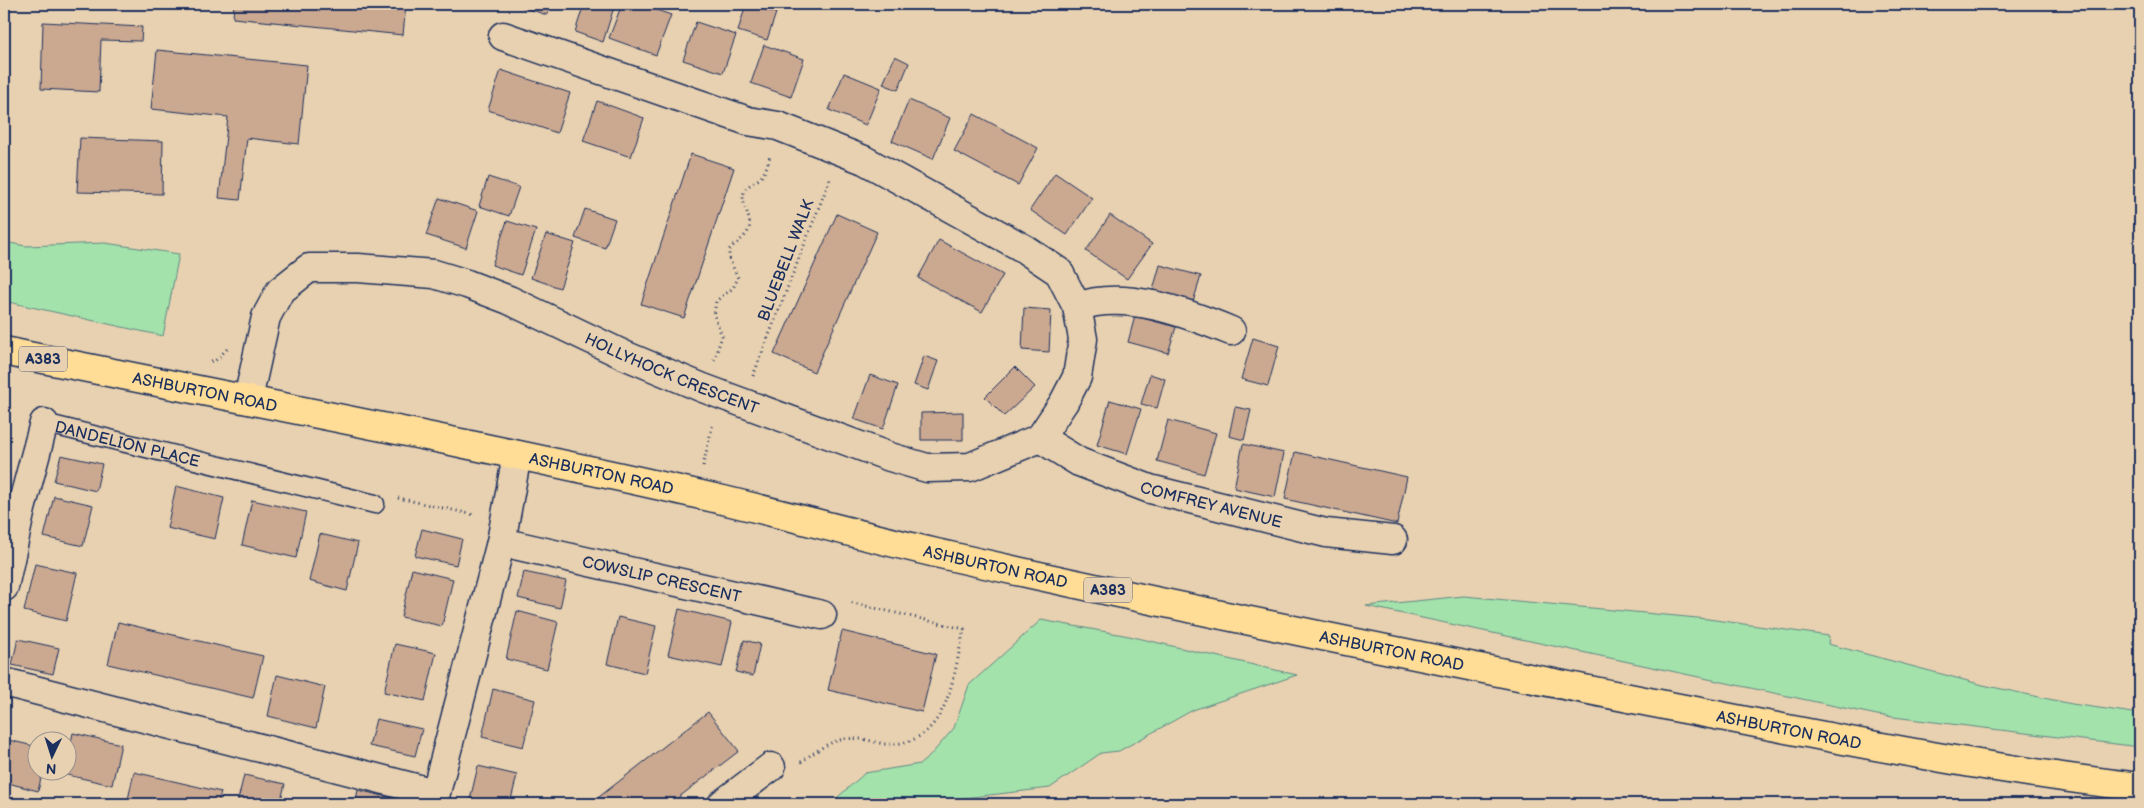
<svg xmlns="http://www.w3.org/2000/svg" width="2144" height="808" font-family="'Balsamiq Sans',sans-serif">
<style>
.green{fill:#a3e2ab;stroke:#5f8884}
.building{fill:#cba890;stroke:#1b2f5e}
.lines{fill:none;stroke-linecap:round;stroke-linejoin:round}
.lane-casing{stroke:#1b2f5e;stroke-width:21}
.street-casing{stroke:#1b2f5e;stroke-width:31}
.primary-casing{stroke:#1b2f5e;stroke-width:31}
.path{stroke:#1b2f5e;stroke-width:3;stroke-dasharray:1 4;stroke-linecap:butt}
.lane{stroke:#e8d1b0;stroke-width:18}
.street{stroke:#e8d1b0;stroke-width:28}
.primary{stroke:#ffdd96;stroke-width:28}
.labels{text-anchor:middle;stroke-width:4.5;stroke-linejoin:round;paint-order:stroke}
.shield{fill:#e8d1b0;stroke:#586077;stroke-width:1}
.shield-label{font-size:15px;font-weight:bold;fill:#1b2f5e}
.street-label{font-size:16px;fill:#1b2f5e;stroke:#e8d1b0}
</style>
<rect width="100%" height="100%" fill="#e8d1b0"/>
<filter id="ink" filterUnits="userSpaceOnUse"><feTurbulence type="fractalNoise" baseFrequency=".02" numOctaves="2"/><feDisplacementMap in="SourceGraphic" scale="10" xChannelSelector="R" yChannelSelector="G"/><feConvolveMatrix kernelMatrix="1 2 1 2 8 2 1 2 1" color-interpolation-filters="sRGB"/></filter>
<g filter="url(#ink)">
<g class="green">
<path d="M4,242l22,4 79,-3 74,11 -16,82 -159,-35z"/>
<path d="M1464,596l244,23 121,17 -1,8 155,41 89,19 68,10v33l-263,-32 -511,-109z"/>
<path d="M1041,620l88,16 168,39 -104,35 -74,41 -18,2 -51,35 -95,11 -14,5h-111l35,-31 55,-9 9,-7 25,-29 15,-43z"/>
</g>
<g class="building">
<path d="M234,4h172l-3,31 -170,-17z"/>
<path d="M513,4h38l-4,11z"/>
<path d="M584,4h31l-12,38 -28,-10z"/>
<path d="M622,4h17l32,11 -15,40 -47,-17z"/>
<path d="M746,4l30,9 -9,27 -29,-9z"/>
<path d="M43,22l99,5 -1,14 -40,-1 -2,52 -58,-3z"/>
<path d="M696,22l40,13 -13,38 -40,-13z"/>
<path d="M764,45l40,14 -13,38 -40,-14z"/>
<path d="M157,50l150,15 -8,79 -52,-6 -7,62 -21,-2 9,-81 -77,-8z"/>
<path d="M895,56l14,7 -11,27 -15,-6z"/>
<path d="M501,70l69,23 -13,40 -69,-23z"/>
<path d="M844,73l37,15 -15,37 -37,-15z"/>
<path d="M909,100l41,18 -17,41 -41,-18z"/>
<path d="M597,101l47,17 -13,39 -48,-16z"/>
<path d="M974,114l64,34 -20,37 -64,-34z"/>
<path d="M80,138l83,3 -1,53 -85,-2z"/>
<path d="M691,154l43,14 -50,150 -43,-14z"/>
<path d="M1055,173l37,25 -25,37 -37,-25z"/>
<path d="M488,177l31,10 -10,29 -30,-10z"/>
<path d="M439,198l39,13 -12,37 -40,-13z"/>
<path d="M585,209l30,10 -10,29 -30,-10z"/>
<path d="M837,214l40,18 -63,140 -40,-18z"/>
<path d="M1110,215l42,29 -25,35 -41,-28z"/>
<path d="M507,221l29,9 -15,45 -29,-10z"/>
<path d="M546,234l29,9 -15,45 -29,-10z"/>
<path d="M939,240l64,35 -21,37 -64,-34z"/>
<path d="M1160,265l41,11 -8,26 -40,-12z"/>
<path d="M1024,308l27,2 -2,42 -27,-2z"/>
<path d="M1135,316l41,11 -8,26 -40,-11z"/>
<path d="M1253,338l26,8 -11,40 -27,-7z"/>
<path d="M924,356l14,5 -10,29 -14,-5z"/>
<path d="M1015,367l20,20 -31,29 -19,-19z"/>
<path d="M1150,374l15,5 -8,29 -16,-4z"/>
<path d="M870,375l28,10 -15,44 -29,-10z"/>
<path d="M1110,400l31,9 -14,45 -30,-9z"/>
<path d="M1235,407l16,3 -7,30 -15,-4z"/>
<path d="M963,412v28h-42v-27z"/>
<path d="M1168,420l48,13 -12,41 -47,-13z"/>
<path d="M1243,444l41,9 -9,44 -41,-9z"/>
<path d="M1295,452l112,25 -10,47 -112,-25z"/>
<path d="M61,455l41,9 -6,27 -42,-10z"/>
<path d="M176,486l48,12 -9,41 -48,-11z"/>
<path d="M54,496l39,9 -10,41 -39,-9z"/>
<path d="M252,500l54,12 -10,46 -54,-13z"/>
<path d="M422,529l40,10 -6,26 -41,-9z"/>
<path d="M320,534l38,9 -11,48 -38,-10z"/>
<path d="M35,564l42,9 -11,48 -42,-10z"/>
<path d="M412,569l41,10 -11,47 -41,-9z"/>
<path d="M524,572l42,9 -6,27 -42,-10z"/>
<path d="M679,609l53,13 -10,45 -54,-12z"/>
<path d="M517,611l41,11 -11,47 -41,-10z"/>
<path d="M618,617l38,9 -11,47 -38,-9z"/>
<path d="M118,622l145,34 -10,42 -145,-34z"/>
<path d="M842,631l94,23 -14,58 -94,-22z"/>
<path d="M18,639l41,9 -6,26 -41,-9z"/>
<path d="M744,640l16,4 -7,32 -17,-4z"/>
<path d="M395,644l41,9 -11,48 -41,-9z"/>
<path d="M277,675l48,12 -9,41 -48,-12z"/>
<path d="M493,689l42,11 -12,47 -41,-10z"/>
<path d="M708,712l31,39 -69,53h-80z"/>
<path d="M376,719l46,10 -7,27 -46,-10z"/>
<path d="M73,733l48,11 -9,41 -49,-11 1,-4h4v-14z"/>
<path d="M4,739l34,8v23h5l-5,21 -34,-9z"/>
<path d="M478,766l39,9 -7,29h-41z"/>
<path d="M134,772l87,20 -3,12h-91z"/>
<path d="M244,775l41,9 -5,20h-43z"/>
<path d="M358,790l42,10 -1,4h-44z"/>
</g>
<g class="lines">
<defs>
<g id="lane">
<path id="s1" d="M44,423l331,81"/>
<path d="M4,505l17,4"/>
</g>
<g id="street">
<path d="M1077,307c47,-18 110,6 154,24"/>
<path id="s2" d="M248,399l18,-82 14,-26 29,-23h49l76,6 33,10 42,16 115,55 79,33 187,69 37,11 43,-1 70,-29 24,-36 13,-25 6,-38 -6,-32 -18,-35 -36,-24 -159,-88 -86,-34 -30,-5 -245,-85"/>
<path id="s3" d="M1040,438l39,24 71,27 176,44 67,7"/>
<path id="s4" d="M501,542l321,73"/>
<path d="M4,587l17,-78 23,-86"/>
<path d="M4,682l431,111"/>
<path d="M433,804l68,-262 16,-87"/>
<path d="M722,804l49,-37"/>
</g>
<g id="primary">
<path id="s5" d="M4,351c240,49 480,94 719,149 71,17 141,36 213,53 235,53 471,101 708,148 164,32 330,67 496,86"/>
</g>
</defs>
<use href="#lane" class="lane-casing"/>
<use href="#street" class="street-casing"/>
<use href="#primary" class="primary-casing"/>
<g class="path">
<path d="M714,360l8,-24 -8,-21 2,-14 17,-13 5,-10 -9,-20v-8c5,-6 13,-10 17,-16 11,-13 -7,-28 -2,-42 3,-8 12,-9 17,-15 5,-6 7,-14 9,-21"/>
<path d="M211,361h4l12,-12"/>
<path d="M753,376l77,-197"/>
<path d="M703,466l10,-43"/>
<path d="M398,498l77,17"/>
<path d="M801,762c18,-13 34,-26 58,-23 8,0 17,4 26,5 64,3 68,-68 79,-115l-115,-27"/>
</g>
<use href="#lane" class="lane"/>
<use href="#street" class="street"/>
<use href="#primary" class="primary"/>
</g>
</g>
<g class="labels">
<g class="shield">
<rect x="19" y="346.5" width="48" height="25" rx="4"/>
<rect x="1084" y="577.5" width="48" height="25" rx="4"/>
</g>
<g class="shield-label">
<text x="43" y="364">A383</text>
<text x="1108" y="595">A383</text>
</g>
<g class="street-label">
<text transform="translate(785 260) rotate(-69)" y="6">BLUEBELL WALK</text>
<text dy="6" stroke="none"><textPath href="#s2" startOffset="534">HOLLYHOCK CRESCENT</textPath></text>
<text dy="6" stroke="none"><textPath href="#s5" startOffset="205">ASHBURTON ROAD</textPath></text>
<text dy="6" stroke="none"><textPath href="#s1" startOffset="86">DANDELION PLACE</textPath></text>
<text dy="6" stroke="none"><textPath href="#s5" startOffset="610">ASHBURTON ROAD</textPath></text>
<text dy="6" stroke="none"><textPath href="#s3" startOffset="185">COMFREY AVENUE</textPath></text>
<text dy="6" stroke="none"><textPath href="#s5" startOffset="1015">ASHBURTON ROAD</textPath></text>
<text dy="6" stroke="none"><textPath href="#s4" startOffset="165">COWSLIP CRESCENT</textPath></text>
<text dy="6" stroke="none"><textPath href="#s5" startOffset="1420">ASHBURTON ROAD</textPath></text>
<text dy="6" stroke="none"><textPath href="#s5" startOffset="1825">ASHBURTON ROAD</textPath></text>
</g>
</g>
<rect width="2144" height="808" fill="none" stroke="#e8d1b0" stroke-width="20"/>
<rect x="10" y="10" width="2124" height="788" fill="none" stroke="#1b2f5e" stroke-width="2" filter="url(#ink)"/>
<g transform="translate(52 756) rotate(184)"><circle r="24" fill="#e8d1b0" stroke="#96908f"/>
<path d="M0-4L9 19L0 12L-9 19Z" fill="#1b2f5e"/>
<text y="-8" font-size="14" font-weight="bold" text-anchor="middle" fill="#1b2f5e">N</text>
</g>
</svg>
